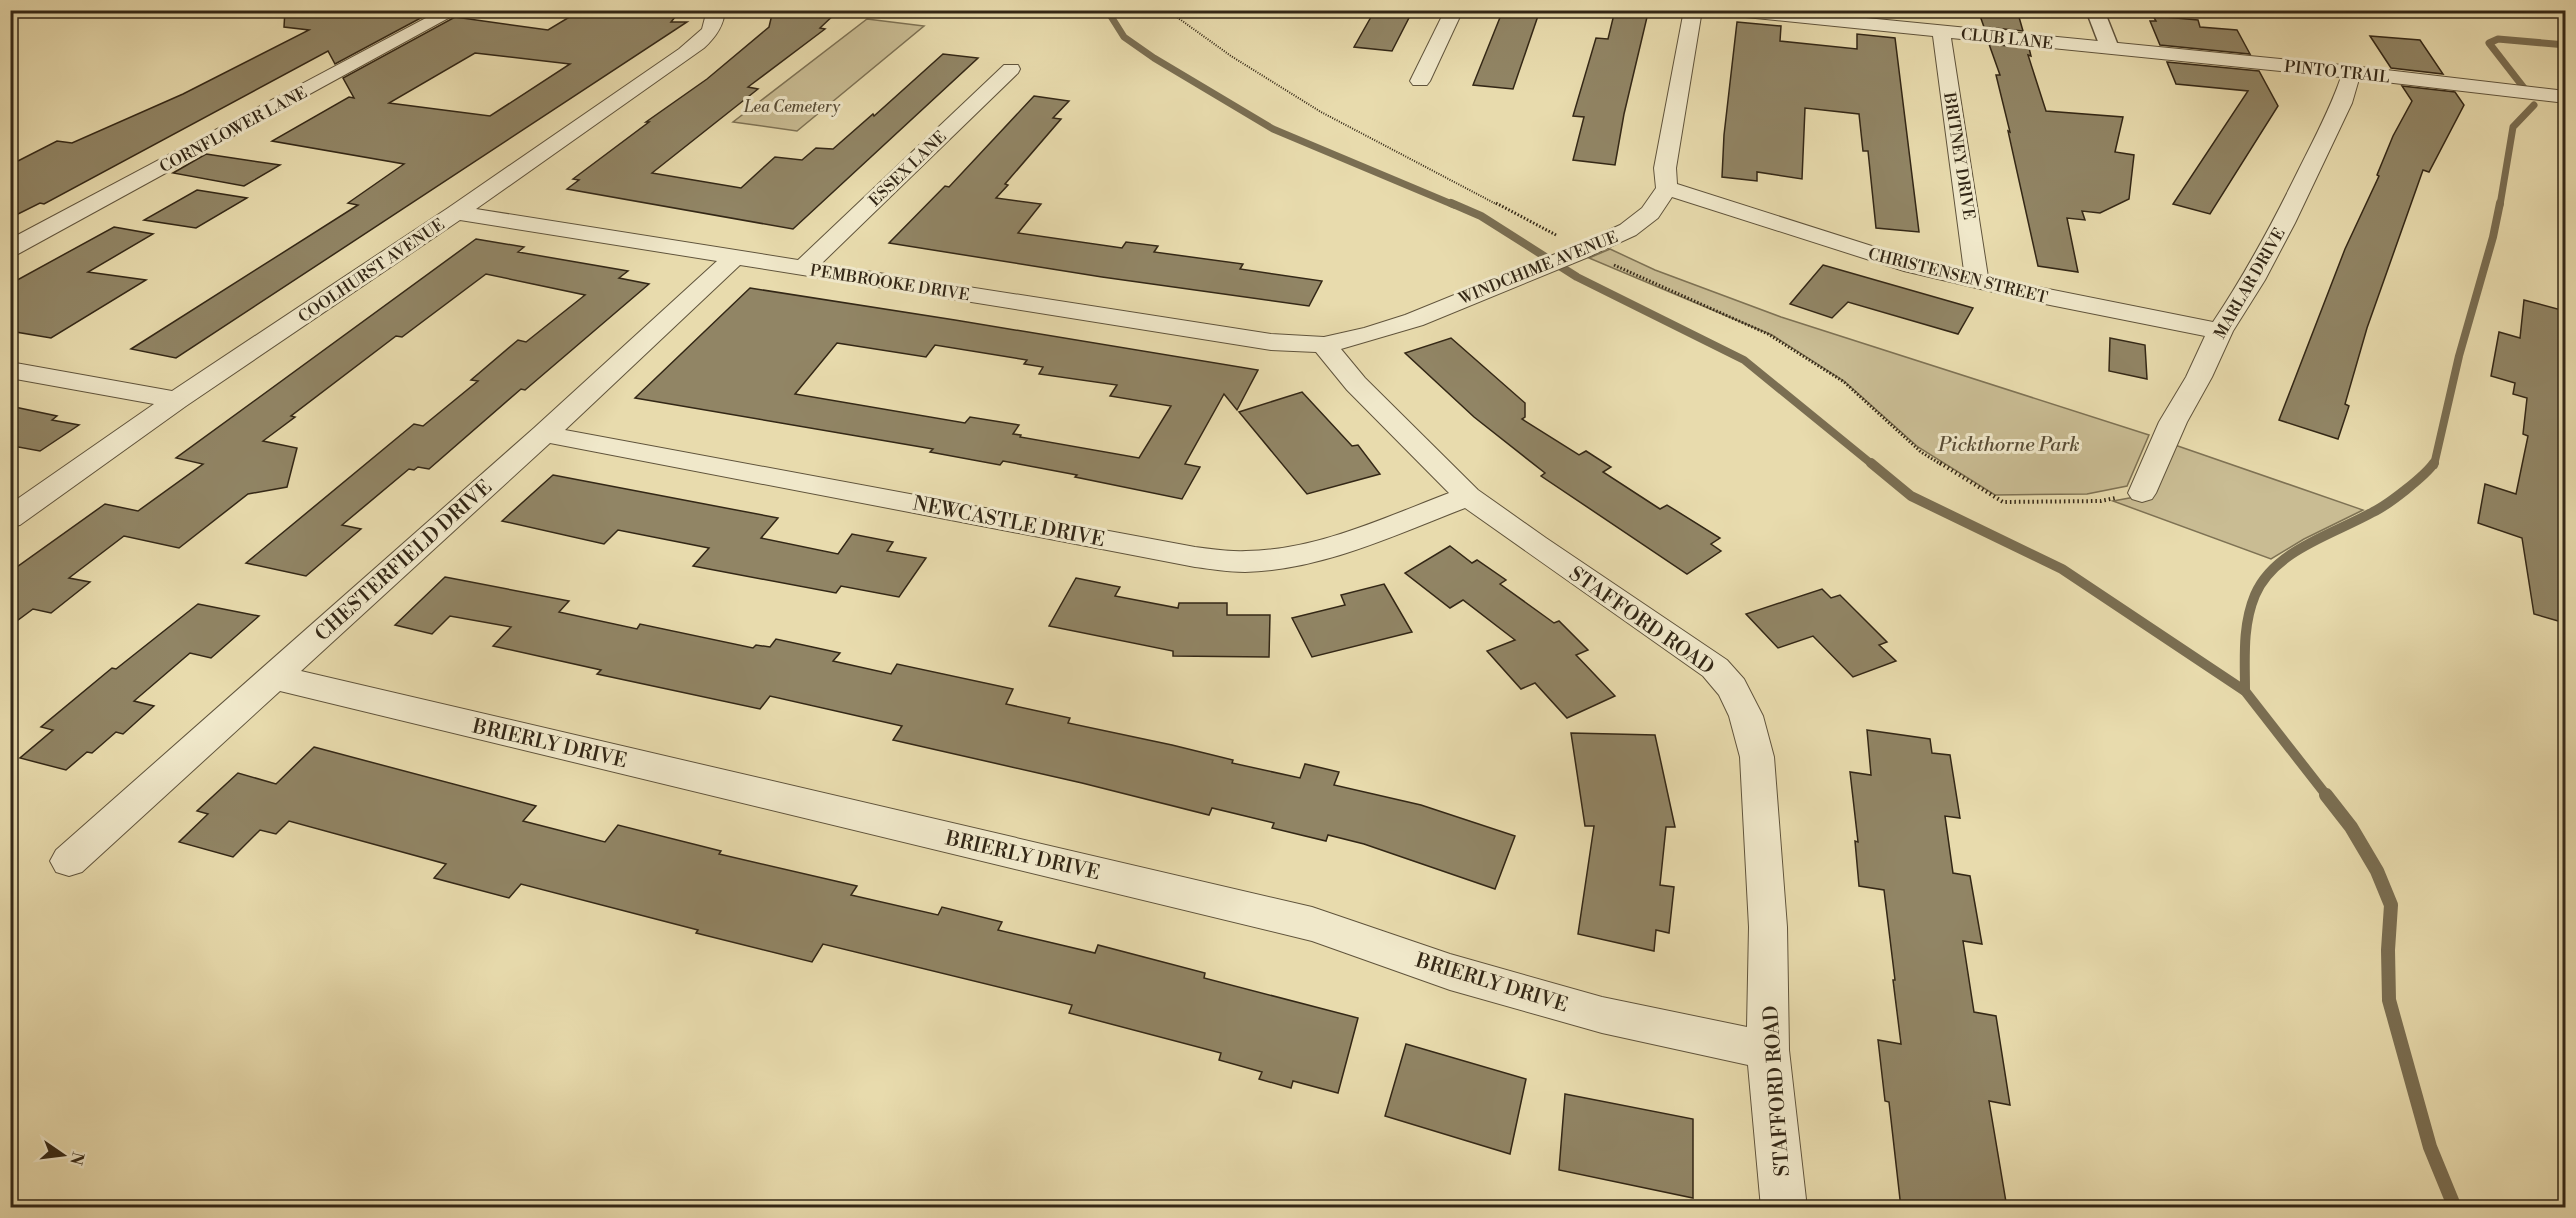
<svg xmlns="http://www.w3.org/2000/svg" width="2576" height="1218" font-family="'Libre Bodoni',serif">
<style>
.green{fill:#c9bc93;stroke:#7e7254;stroke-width:1.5}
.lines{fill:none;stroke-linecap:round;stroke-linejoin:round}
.stream-far3{stroke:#7a6e52;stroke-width:7}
.stream-far2{stroke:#7a6e52;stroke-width:8}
.stream-far1{stroke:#7a6e52;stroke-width:10}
.stream{stroke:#7a6e52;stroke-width:14}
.building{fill:#918565;stroke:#332716;stroke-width:1.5;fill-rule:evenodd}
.minor-casing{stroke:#60543c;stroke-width:2}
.tertiary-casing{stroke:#60543c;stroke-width:3}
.path-far2{stroke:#332716;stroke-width:2;stroke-dasharray:1 1.5;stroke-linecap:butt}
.path-far1{stroke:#332716;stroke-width:3;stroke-dasharray:1.5 2;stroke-linecap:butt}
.path{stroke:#332716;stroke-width:4;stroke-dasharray:1.5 3;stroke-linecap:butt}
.minor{fill:#f0e8ca;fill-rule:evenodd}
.tertiary{fill:#f0e8ca;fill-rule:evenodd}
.labels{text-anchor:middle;stroke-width:6;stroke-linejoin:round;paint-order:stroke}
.far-street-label{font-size:16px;fill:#332716;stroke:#f0e8ca}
.far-park-label{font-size:16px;font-style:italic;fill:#584c35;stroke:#f0e8ca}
.park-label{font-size:20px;font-style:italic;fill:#584c35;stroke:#f0e8ca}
.street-label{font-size:20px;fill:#332716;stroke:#f0e8ca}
</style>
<rect width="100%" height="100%" fill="#e8dbad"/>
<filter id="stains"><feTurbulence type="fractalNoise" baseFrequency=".00333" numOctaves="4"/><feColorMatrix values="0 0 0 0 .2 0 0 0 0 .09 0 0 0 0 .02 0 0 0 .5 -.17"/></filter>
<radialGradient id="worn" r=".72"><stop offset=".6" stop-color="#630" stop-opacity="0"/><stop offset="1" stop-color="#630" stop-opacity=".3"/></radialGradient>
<g class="green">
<path d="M867,19l57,7 -127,105 -64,-9z"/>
<path d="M1610,249l45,21 126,47 368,118 -22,51 -40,8 -92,1 -77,-48 -74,-66 -72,-46 -183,-77z"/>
<path d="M2172,444l191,66 -59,29 -33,20 -158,-58 38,-7z"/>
</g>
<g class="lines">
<g class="stream-far3">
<path d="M1107,10l17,27 30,21 119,71 181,76"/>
<path d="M2524,88l-35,-45 9,-4 68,6"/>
<path d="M2500,205l13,-78 21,-22"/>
</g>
<g class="stream-far2">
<path d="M1451,203l30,13 96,61 167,83 129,105"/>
<path d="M2434,465l25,-109 34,-119 7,-34"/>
</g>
<g class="stream-far1">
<path d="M1871,463l40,33 151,73 183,122 82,105"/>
<path d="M2245,691c0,-32 -3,-65 10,-96 19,-45 79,-61 118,-83 15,-7 52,-36 61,-49"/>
</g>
<path class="stream" d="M2326,795l25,32 26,44 14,34 -3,45 1,50 41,147 25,61"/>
</g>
<g class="building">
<path d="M285,10h128l17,3 -95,51 -7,-13 -284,153 -4,-1 -30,15v-53l47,-24 15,2 111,-49 126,-64 -25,-3z"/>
<path d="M581,10h100l-10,12h16l-511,336 -45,-9 227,-144 -10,-2 56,-39 -132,-23 77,-44 5,1 -11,-20 112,-61 93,13zM475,53l95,11 -80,52 -101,-13z"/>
<path d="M773,10h66l-19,18 5,1 -77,58 10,2 -106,84 89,15 34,-31 27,3 14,-12 17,1 40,-35 1,2 69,-62 35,4 -185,171 -226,-40 12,-9 -6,-1 76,-57h-3l61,-43 62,-52z"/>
<path d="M1375,10h38l-21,41 -38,-4z"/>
<path d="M1503,10h37l-27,79 -40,-4z"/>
<path d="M1615,10l33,3 -24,101 -9,51 -42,-5 11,-43 -11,-1 23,-78 12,1z"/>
<path d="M1978,10h39l6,21 -39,-4z"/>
<path d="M2153,16l45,4 2,7 37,3 13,24 -90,-9 -10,-24h6z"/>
<path d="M1737,22l44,4 -1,15 77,8v-15l38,4 24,194 -43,-4 -8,-77h-5l-4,-37 -54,-6 -3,71 -45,-7v9l-35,-4 2,-42z"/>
<path d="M2370,36l50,4 23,34 -52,-6z"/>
<path d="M1989,44l40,4 2,8 -3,-1 18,56 77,6 -8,35 19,3 -5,44 -29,14 -18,-2 3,9 -18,-2 11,54 -40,-6 -30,-135 2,1 -14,-57h4z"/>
<path d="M2167,62l92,9 19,35 -68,108 -37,-10 75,-113 -72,-7z"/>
<path d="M2402,86l53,6 9,13 -35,67 -6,-2 -56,158 -22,76 4,2 -11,33 -59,-19 66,-171 34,-73 -2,-1 16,-39 19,-35z"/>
<path d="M1034,96l35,5 -16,17 8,1 -56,65 3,1 -12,13 45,6 -23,29 104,15 4,-6 32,4 -4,6 89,12 -3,5 82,12 -13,25 -207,-29 -213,-34 56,-57 4,1z"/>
<path d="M206,154l74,11 -36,21 -71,-13z"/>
<path d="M197,190l50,8 -51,30 -52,-8z"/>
<path d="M114,227l39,7 -65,38 58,8 -95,58 -41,-7v-47z"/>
<path d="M476,239l48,8 -6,5 110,19 -9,7 30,6 -124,106 -4,-1 -92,80 -11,-2 -4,3 -5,-1 -67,56 19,4 -55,47 -60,-13 168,-139 9,2 55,-45 -7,-1 47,-40 8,2 59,-47 -99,-21 -84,63 -6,-1 -105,80 4,1 -32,24 34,7 -10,39 -39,7 -69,54 -55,-12 -55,42 21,4 -39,31 -18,-4 -23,17v-54l95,-68 33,7 65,-47 -27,-6z"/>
<path d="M1823,265l150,43 -15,26 -110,-32 -16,16 -42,-14z"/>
<path d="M750,288l205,32 303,50 -21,40 -13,-16 -39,70 15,3 -18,32 -107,-22 2,-2 -74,-14 -3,4 -70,-13 3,-3 -298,-51zM837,343l89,14 9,-12 92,15 -3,4 19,3 -4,7 78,11 -7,11 61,10 -32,52 -119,-21 1,-2 -8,-1 6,-9 -49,-8 -5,6 -170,-29z"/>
<path d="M2524,300l41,11v312l-31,-9 -12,-76 -44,-15 7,-39 31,10 12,-58 -5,-2 4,-36 -14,-4 2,-11 -24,-7 8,-44 21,6z"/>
<path d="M1451,338l74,65v14l-3,2 57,36 7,-4 25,16 -8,5 57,37 7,-4 53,33 -9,6 10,7 -34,23 -146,-98 4,-3 -71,-56 -69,-64z"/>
<path d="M2110,338l35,7 2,34 -38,-8z"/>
<path d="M1302,392l50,54 6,-1 22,29 -73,20 -68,-82z"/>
<path d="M10,406l47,10 -5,4 27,5 -39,26 -27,-5 -3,2z"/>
<path d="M553,475l225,43 -17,20 77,16 14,-20 41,8 -6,9 39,7 -27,39 -58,-11 -5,7 -143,-27 16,-18 -91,-18 -14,14 -102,-23z"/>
<path d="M1450,546l22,17 5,-3 29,20 -6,4 54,39 5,-2 29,29 -12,5 39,41 -48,22 -32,-35 -14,6 -34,-38 28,-11 -52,-40 -13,8 -45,-35z"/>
<path d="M445,577l124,24 -10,11 78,17 3,-5 113,24 3,-3 14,2 6,-8 64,14 -7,8 58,13 6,-10 116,25 -7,15 64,14 -2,5 104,22 61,15 -1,3 68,15 5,-14 34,8 -5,13 87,20 94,31 -20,53 -131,-45 -36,-9 -2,6 -54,-13 2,-5 -62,-15 -3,7 -127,-32 -189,-43 9,-14 -132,-30 -10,13 -163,-35 4,-4 -108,-24 18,-19 -61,-11 -18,18 -37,-9z"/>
<path d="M1076,578l44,9 -5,9 63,12 1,-5h48v12h43l-1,42 -96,-1v-5l-124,-25z"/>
<path d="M1384,584l28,48 -100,25 -20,-39 53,-13 -4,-10z"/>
<path d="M1822,589l9,9 9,-3 47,47 -8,3 17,16 -43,16 -40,-41 -35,12 -32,-34z"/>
<path d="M198,604l61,12 -48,42 -21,-5 -56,48 20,5 -31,28 -7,-2 -24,21 -5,-1 -21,18 -46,-12 33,-28 -12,-3 71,-59 4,1z"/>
<path d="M1867,730l63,9 2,14 18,2 10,63 -15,-2 8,57 17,3 12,68 -19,-3 11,71 22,4 14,89 -21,-4 18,107h-106l-12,-106 -4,-1 -7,-61 23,4 -8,-64h2l-11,-90 -25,-4 -4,-45 3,1 -8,-70 21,3z"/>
<path d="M1571,733l84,2 20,92h-9l-6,58 14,2 -5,46 -13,-3 -2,21 -76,-17 16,-108h-9z"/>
<path d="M314,747l222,59 -13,15 82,21 13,-17 103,26 -2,3 138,32 -6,9 87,20 4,-8 60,15 -4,8 97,23 3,-8 107,28 -1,5 154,40 -20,75 -45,-12 -2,7 -32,-9 3,-7 -43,-12 2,-7 -152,-40 3,-8 -249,-61 -11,18 -116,-29 2,-3 -177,-46 -12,14 -75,-20 12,-14 -157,-43 -13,13 -16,-4 -27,27 -54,-15 29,-28 -11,-3 41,-38 38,11z"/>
<path d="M1406,1044l120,35 -16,75 -125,-38z"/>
<path d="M1565,1094l128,25v79l-134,-28z"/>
</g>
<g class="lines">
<defs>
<g id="minor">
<path d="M441,10h22l-445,244 -8,2v-17z"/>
<path d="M707,10h18c-1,16 -10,28 -21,38l-228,161 322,51 206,-195h14l2,4 -2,4 -197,191 450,70 53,3 40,-9 41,-13 165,-67 50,-23 22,-17 14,-20 -2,-20 30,-158h18l-26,158 1,16 242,77 45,10 -31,-235 -207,-21 -8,-5h67l567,56 214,25v12l-207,-24 -7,24 -57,120 -30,57 -32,51 -21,46 -25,45 -31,71 -4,6 -10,3 -10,-3 -4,-6 31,-71 27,-45 19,-41 -165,-33 -136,-32 -232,-74 -14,21 -22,17 -50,23 -163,67 -82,24 24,29 113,112 68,48 181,122 17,19 19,37 11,41 13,170 2,123 18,158h-46l-13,-143 -146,-32 -152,-43 -138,-49 -1032,-250 -198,181 -13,4 -13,-4 -6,-11 6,-11 478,-422 183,-167 -257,-41 -274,186 -166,119 -10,2v-23l144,-100 -144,-26v-16l162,29 276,-183 231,-159 23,-20zM1951,38l390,39c-11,32 -27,62 -42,92 -26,53 -53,104 -86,153l-225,-45zM740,265l531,85 45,2 31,38 102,103c-66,25 -132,57 -203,58 -17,1 -34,-2 -51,-4l-630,-117zM550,443l645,124c17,2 33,5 50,5 77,-2 150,-37 220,-64l238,168 16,19 10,21 11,41 9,170 -2,100 -145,-30 -152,-43 -138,-47 -1011,-236z"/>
<path d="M1445,10h18l-33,71 -3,4h-14l-3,-4z"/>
</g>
<path id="tertiary" d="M2086,10h18l15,38 -3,4h-14z"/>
</defs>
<use href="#minor" class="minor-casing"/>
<use href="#tertiary" class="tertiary-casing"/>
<path class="path-far2" d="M1167,10l64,46 90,56 177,93"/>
<g class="path-far1">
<path d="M1496,203l60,32"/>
<path d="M1614,265l154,69 76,48 77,70 21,13"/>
</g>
<path class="path" d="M1940,463l63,39 98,-1 14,-3"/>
<use href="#minor" class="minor"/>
<use href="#tertiary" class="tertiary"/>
</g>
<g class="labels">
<g class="far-street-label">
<text transform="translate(2007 38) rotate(6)" y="6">CLUB LANE</text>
<text transform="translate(2337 71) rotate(6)" y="6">PINTO TRAIL</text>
<text transform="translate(233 129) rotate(-28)" y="6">CORNFLOWER LANE</text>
<text transform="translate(1960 156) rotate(81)" y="6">BRITNEY DRIVE</text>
<text transform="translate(907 168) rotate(-44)" y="6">ESSEX LANE</text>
<text transform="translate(1538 267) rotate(-22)" y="6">WINDCHIME AVENUE</text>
<text transform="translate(371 270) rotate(-34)" y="6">COOLHURST AVENUE</text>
<text transform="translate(1958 275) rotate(14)" y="6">CHRISTENSEN STREET</text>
<text transform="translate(890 282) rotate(9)" y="6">PEMBROOKE DRIVE</text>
<text transform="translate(2249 283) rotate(-60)" y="6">MARLAR DRIVE</text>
</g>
<g class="far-park-label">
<text x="792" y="112">Lea Cemetery</text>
</g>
<g class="park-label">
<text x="2009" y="451">Pickthorne Park</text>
</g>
<g class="street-label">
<text transform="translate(1009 521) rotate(11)" y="7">NEWCASTLE DRIVE</text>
<text transform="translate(403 560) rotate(-42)" y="7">CHESTERFIELD DRIVE</text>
<text transform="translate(1642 620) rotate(35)" y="7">STAFFORD ROAD</text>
<text transform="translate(550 743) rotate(13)" y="7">BRIERLY DRIVE</text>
<text transform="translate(1023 855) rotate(13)" y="7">BRIERLY DRIVE</text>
<text transform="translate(1492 982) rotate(17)" y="7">BRIERLY DRIVE</text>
<text transform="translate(1776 1091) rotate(-94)" y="7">STAFFORD ROAD</text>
</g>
</g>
<rect width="2576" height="1218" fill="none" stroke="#e8dbad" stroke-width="36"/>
<rect x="12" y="12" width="2552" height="1194" fill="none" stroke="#332716" stroke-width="3"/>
<rect x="18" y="18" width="2540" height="1182" fill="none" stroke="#332716" stroke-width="1.5"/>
<g transform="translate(63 1155) rotate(104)" stroke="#f0e8ca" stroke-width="4.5" paint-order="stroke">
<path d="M0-4.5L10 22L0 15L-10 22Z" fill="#332716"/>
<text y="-9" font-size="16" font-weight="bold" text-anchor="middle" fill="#332716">N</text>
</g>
<rect width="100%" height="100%" filter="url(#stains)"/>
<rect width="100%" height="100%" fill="url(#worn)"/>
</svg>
